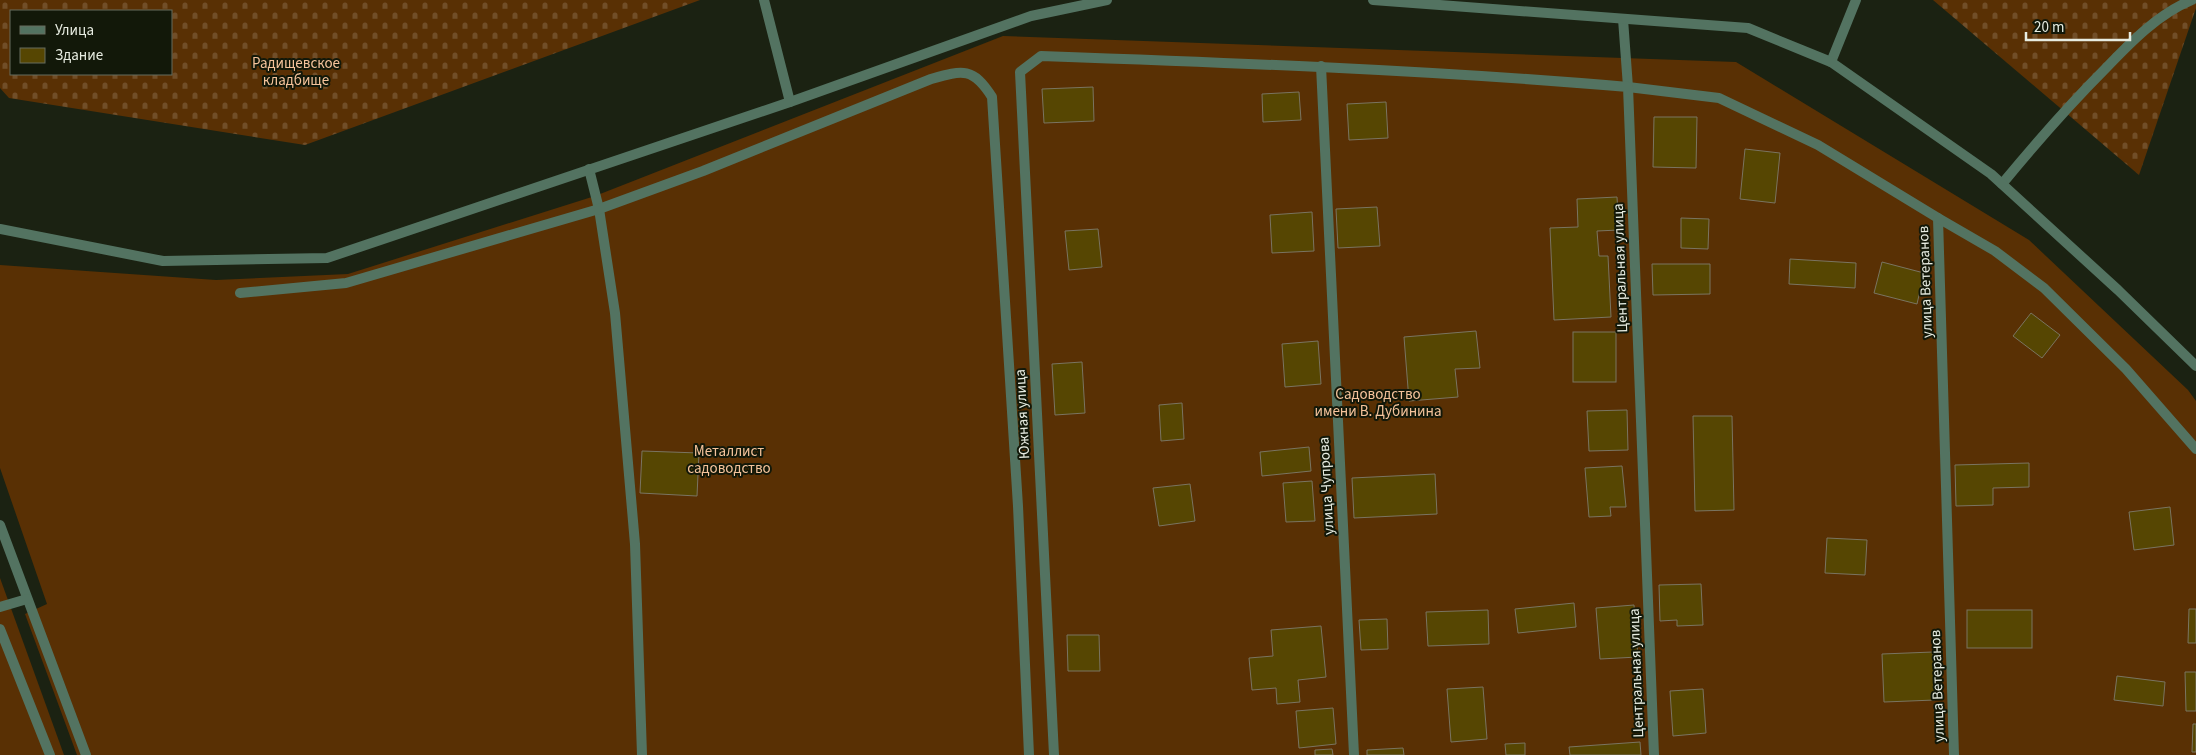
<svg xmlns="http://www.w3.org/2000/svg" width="2196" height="755" font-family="'Source Sans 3',sans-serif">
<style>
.cemetery{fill:url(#cemetery-stones);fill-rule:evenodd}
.garden{fill:#593004}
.building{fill:#564602;stroke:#7a7461}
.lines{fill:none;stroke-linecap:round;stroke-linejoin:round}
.service{stroke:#537361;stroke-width:10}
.minor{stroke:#537361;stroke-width:10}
.labels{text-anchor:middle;stroke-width:4;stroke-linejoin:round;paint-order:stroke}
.park-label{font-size:15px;fill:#f5c39b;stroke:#121809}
.street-label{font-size:15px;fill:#e7ece1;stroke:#121809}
</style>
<defs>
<pattern id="cemetery-stones" width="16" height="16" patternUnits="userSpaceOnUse" patternTransform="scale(1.25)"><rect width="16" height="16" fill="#593004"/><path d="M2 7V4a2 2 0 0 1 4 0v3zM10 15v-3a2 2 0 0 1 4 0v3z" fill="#714e28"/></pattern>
</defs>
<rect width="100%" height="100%" fill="#1b2212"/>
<g class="cemetery">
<path d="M0,0h700l-395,145 -296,-47 -9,-10zM171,11v63h-160v-63z"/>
<path d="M1933,0h263v8l-57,167z"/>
</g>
<g class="garden">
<path d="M1003,36l733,26 293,178 159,150 8,11v354h-2119l-52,-141 22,-10 -47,-136v-203l216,15 132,-6 247,-78z"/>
<path d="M0,578l64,177h-64z"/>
</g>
<g class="building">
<path d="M1093,87l1,34 -50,2 -2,-34z"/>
<path d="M1299,92l2,28 -38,2 -1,-28z"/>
<path d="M1386,102l2,36 -39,2 -2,-36z"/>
<path d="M1654,117h43l-1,51 -43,-1z"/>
<path d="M1745,149l35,4 -5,50 -35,-4z"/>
<path d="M1617,197l2,33 -22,1 2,25h9l3,61 -57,3 -4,-92 28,-1 -1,-28z"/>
<path d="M1377,207l3,39 -42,2 -2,-39z"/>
<path d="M1312,212l2,39 -42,2 -2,-38z"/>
<path d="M1681,218l28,1 -1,30 -27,-1z"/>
<path d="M1098,229l4,38 -33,3 -4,-39z"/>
<path d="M1790,259l66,4 -1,25 -66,-4z"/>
<path d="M1882,262l42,11 -7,31 -43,-11z"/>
<path d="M1652,264h58v30l-57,1z"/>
<path d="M2031,313l29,22 -18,23 -29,-22z"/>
<path d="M1476,331l4,37 -25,1 3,28 -49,4 -5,-64z"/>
<rect x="1573" y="332" width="43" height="50"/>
<path d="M1318,341l3,43 -36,3 -3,-43z"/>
<path d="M1082,362l3,51 -30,2 -3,-51z"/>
<path d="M1182,403l2,36 -23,2 -2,-36z"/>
<path d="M1627,410l1,40 -39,1 -2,-40z"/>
<path d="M1693,416h39l2,94 -39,1z"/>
<path d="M1309,447l2,24 -49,5 -2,-24z"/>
<path d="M642,451l57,2 -2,43 -57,-3z"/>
<path d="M2029,463v24l-36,1v17l-37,1 -1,-41z"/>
<path d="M1622,466l4,41h-16l1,9 -22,1 -4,-49z"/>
<path d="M1435,474l2,40 -83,4 -2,-40z"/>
<path d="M1312,481l3,40 -29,1 -3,-39z"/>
<path d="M1190,484l5,37 -36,5 -6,-38z"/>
<path d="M2170,507l4,38 -40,5 -5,-38z"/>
<path d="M1827,538l40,2 -2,35 -40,-2z"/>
<path d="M1701,584l2,41 -26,1v-6l-17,1 -1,-36z"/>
<path d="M1574,603l2,24 -58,6 -3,-24z"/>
<path d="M1634,605l4,52 -38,2 -4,-51z"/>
<path d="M2189,609h7v34h-8z"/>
<path d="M1488,610l1,34 -61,2 -2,-34z"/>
<rect x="1967" y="610" width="65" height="38"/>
<path d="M1387,619l1,30 -27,1 -2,-30z"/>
<path d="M1321,626l5,51 -28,3 2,22 -23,2 -1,-16 -24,2 -3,-32 24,-2 -2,-26z"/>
<path d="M1067,635h32l1,36h-32z"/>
<path d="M1933,652l2,48 -51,2 -2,-48z"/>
<path d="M2185,672h11v39h-10z"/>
<path d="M2117,676l48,6 -2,24 -49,-6z"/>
<path d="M1483,687l4,52 -36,3 -4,-53z"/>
<path d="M1703,689l3,44 -33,3 -3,-45z"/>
<path d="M1333,708l3,36 -37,4 -3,-37z"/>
<path d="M2193,724h3v28h-4z"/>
<path d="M1640,742l1,13h-71l-1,-8z"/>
<path d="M1525,743v12h-19l-1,-11z"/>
<path d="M1403,748l1,7h-37v-5z"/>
<path d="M1332,749l1,6h-18v-5z"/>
</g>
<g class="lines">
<g class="service">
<path d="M764,0l26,102"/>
<path d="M1623,19l5,68 91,11 99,47 120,73 16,537"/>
<path d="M1831,62l25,-62"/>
<path d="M1321,66l33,689"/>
<path d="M589,169l10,40 16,104 20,231 7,211"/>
<path d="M2002,184c33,-40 67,-79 104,-116 25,-26 52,-54 86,-68"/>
<path d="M1938,218l57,33 49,37 82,81 70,80"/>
<path d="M240,293l106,-10 253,-74 104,-38 228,-92c32,-9 42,-12 61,18l26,409 11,249"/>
<path d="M0,525l86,230"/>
<path d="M0,607l27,-8"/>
<path d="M0,629l50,126"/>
<path d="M1054,755l-34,-683 21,-16c196,7 391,14 587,31l26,668"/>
</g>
<g class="minor">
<path d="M1373,0l375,28 83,34 160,112 127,116 78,76"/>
<path d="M0,229l163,32 164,-3 463,-156 241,-86 76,-16"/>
</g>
</g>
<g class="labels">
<g class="park-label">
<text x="296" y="68">Радищевское<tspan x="296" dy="17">кладбище</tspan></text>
<text x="1378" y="399">Садоводство<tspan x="1378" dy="17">имени В. Дубинина</tspan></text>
<text x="729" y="456">Металлист<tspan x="729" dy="17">садоводство</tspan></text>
</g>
<g class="street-label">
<text transform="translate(1620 268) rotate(-92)" y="5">Центральная улица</text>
<text transform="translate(1925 282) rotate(-92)" y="5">улица Ветеранов</text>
<text transform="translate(1022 414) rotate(-93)" y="5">Южная улица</text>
<text transform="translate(1326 486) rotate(-93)" y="5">улица Чупрова</text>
<text transform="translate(1636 673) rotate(-92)" y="5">Центральная улица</text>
<text transform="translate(1937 686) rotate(-92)" y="5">улица Ветеранов</text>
</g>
</g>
<rect x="10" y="10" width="162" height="65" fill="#121809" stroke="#676d5f"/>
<rect x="20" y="26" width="25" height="8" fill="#537361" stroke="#676d5f"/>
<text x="55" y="35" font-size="15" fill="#e7ece1">Улица</text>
<rect x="20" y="48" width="25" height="15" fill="#564602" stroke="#676d5f"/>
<text x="55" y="60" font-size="15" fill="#e7ece1">Здание</text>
<path d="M2026 32v8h104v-8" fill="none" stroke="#e7ece1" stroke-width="2.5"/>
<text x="2034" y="32" font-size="15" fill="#e7ece1" stroke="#121809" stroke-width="4" paint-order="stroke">20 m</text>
</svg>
